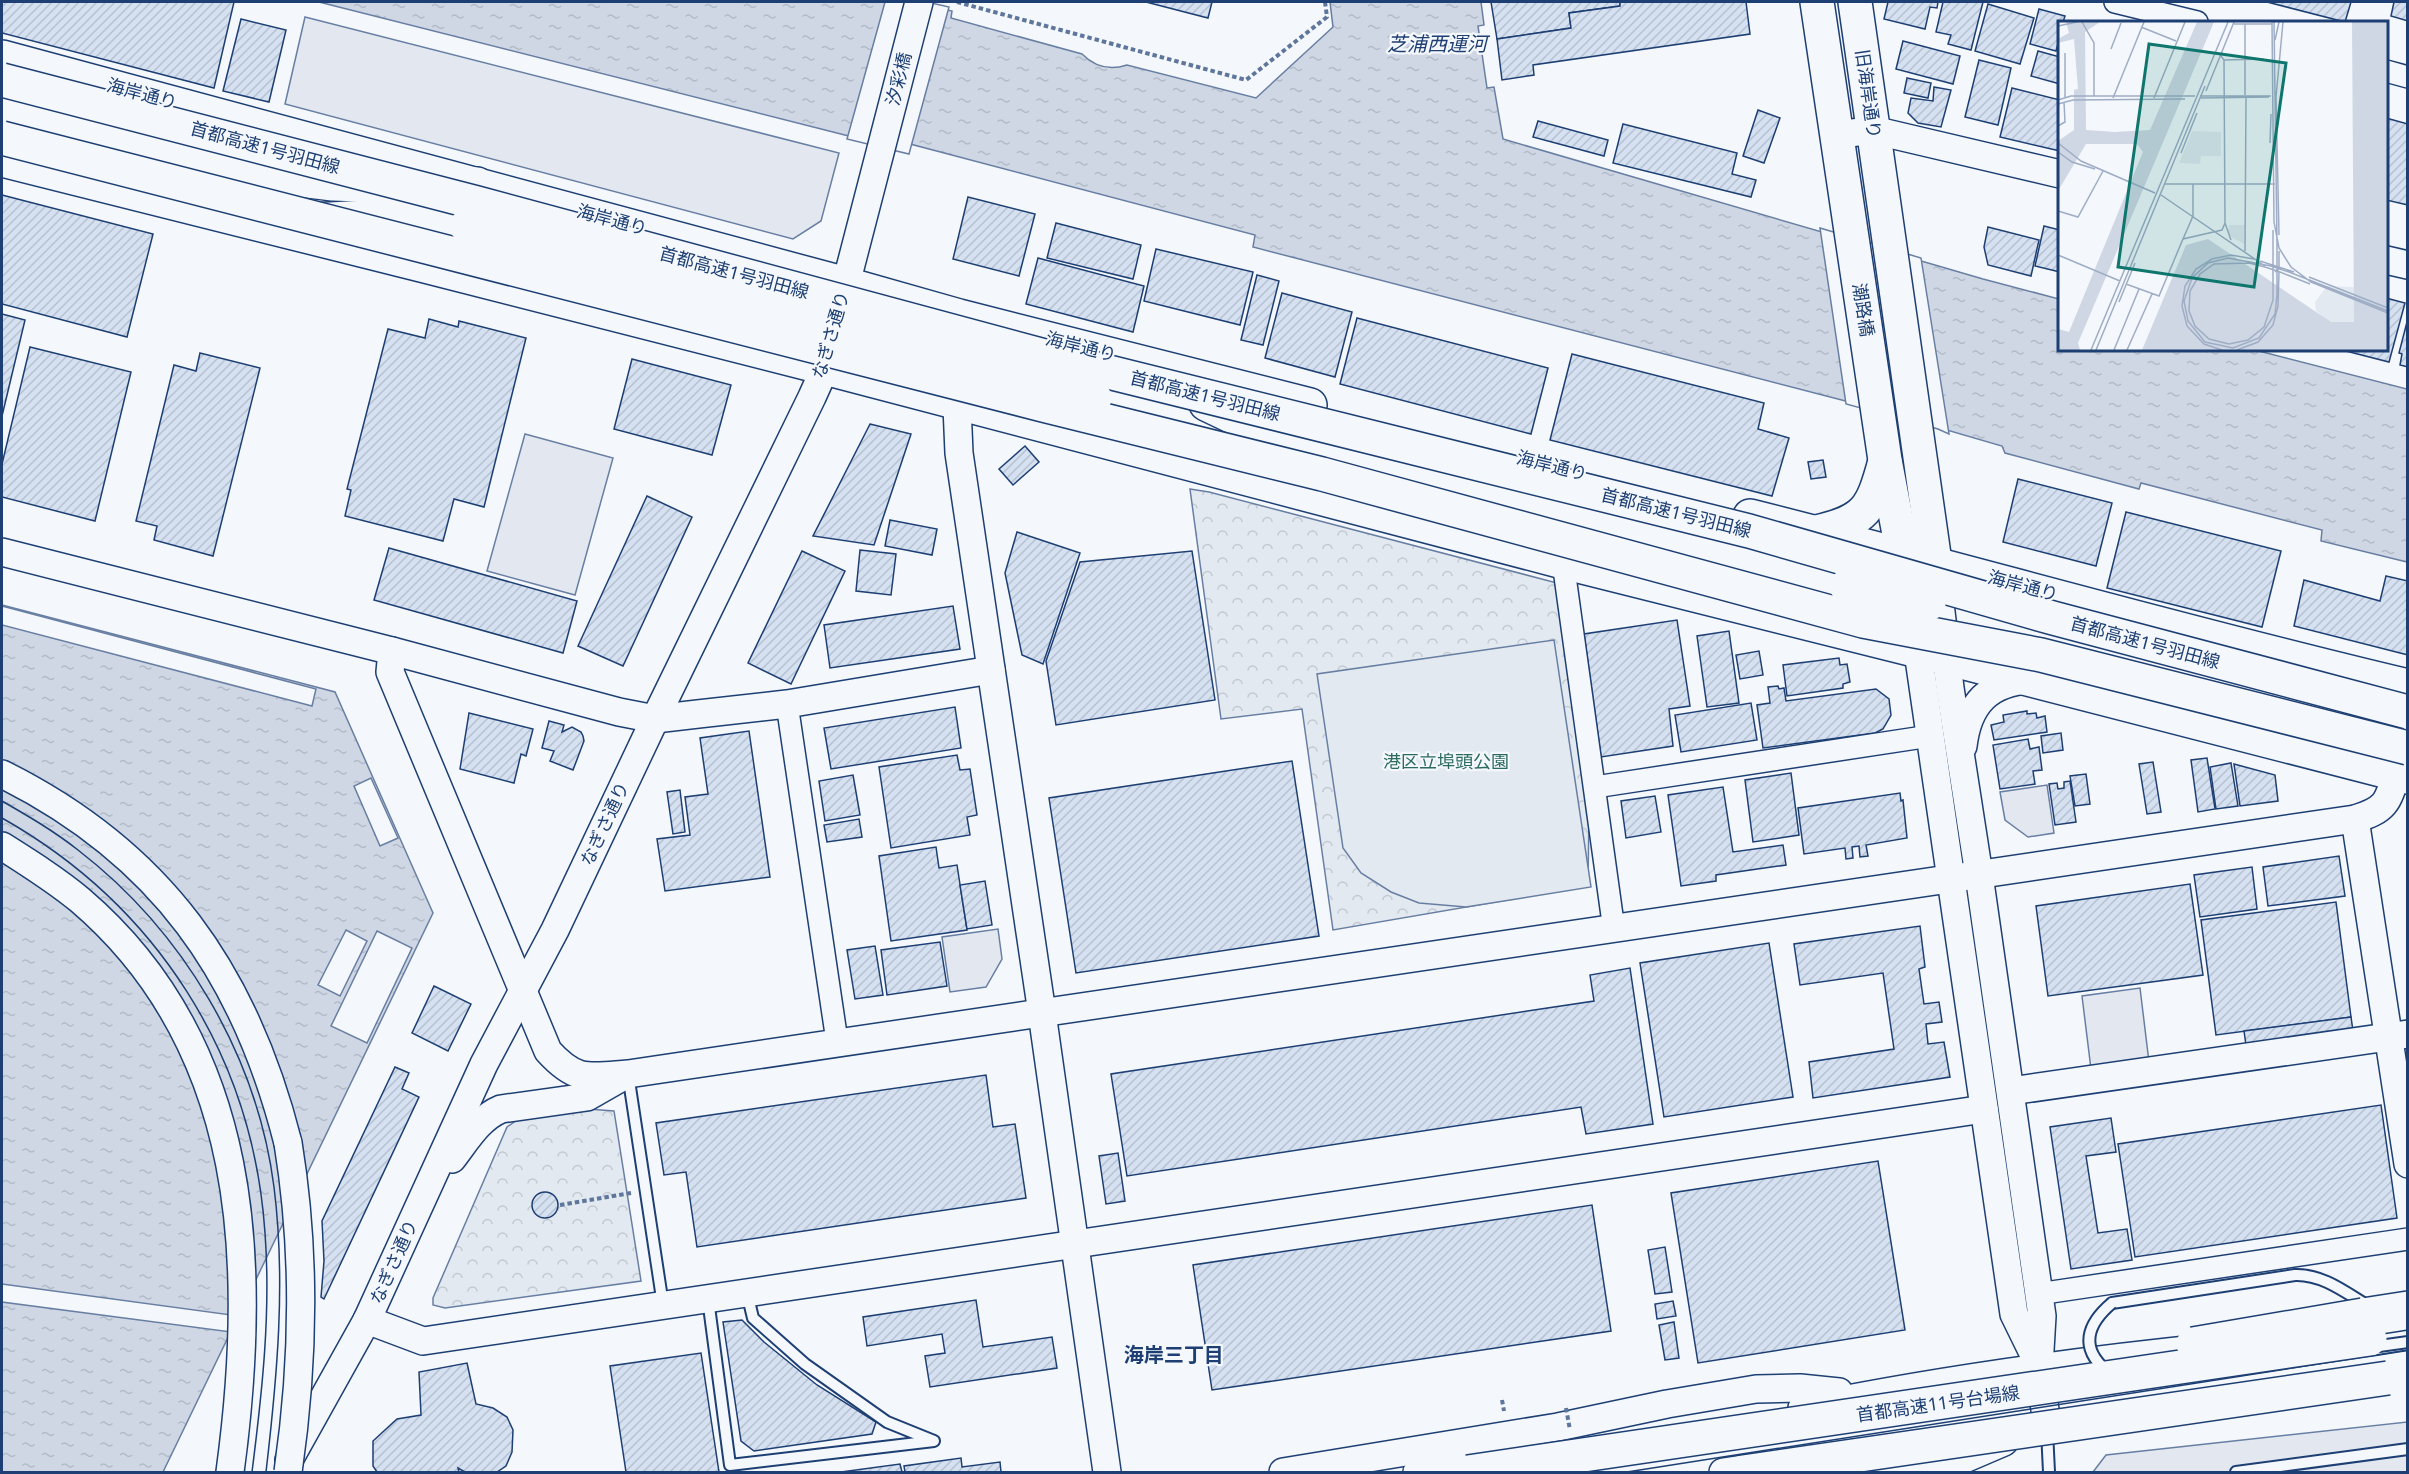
<svg xmlns="http://www.w3.org/2000/svg" width="2409" height="1474" font-family="'Noto Sans','Noto Sans JP',sans-serif">
<style>
.park{fill:url(#park-crowns);stroke:#687fa3;stroke-width:1.5}
.pitch{fill:#e3e9f0;stroke:#687fa3;stroke-width:1.5}
.parking{fill:#e3e8f0;stroke:#687fa3;stroke-width:1.5}
.water{fill:url(#water-ripples);stroke:#687fa3;stroke-width:1.5}
.pier{fill:#f4f7fb;stroke:#687fa3;stroke-width:1.5}
.building{fill:url(#building-hatch);stroke:#1d3f73;stroke-width:1.5}
.lines{fill:none;stroke-linecap:round;stroke-linejoin:round}
.service-casing{stroke:#1d3f73;stroke-width:14}
.minor-casing{stroke:#1d3f73;stroke-width:24}
.tertiary-casing{stroke:#1d3f73;stroke-width:30}
.primary-casing{stroke:#1d3f73;stroke-width:36}
.motorway-casing{stroke:#1d3f73;stroke-width:36}
.path{stroke:#5e769c;stroke-width:4;stroke-dasharray:4.5 3;stroke-linecap:butt}
.service{stroke:#f4f7fb;stroke-width:10}
.minor{stroke:#f4f7fb;stroke-width:21}
.tertiary{stroke:#f4f7fb;stroke-width:27}
.primary{stroke:#f4f7fb;stroke-width:33}
.motorway{stroke:#f4f7fb;stroke-width:33}
.tram{stroke:#1d3f73;stroke-width:1.5}
.service-bridge-casing{stroke:#1d3f73;stroke-width:14;stroke-linecap:butt}
.tertiary-bridge-casing{stroke:#1d3f73;stroke-width:30;stroke-linecap:butt}
.motorway-bridge-casing{stroke:#1d3f73;stroke-width:36;stroke-linecap:butt}
.path-bridge{stroke:#5e769c;stroke-width:4;stroke-dasharray:4.5 3;stroke-linecap:butt}
.service-bridge{stroke:#f4f7fb;stroke-width:10}
.tertiary-bridge{stroke:#f4f7fb;stroke-width:27}
.motorway-bridge{stroke:#f4f7fb;stroke-width:33}
.labels{text-anchor:middle;stroke-width:4.5;stroke-linejoin:round;paint-order:stroke}
.street-label{font-size:18px;fill:#1d3f73;stroke:#f4f7fb}
.park-label{font-size:18px;fill:#2c6c60;stroke:#f4f7fb}
.water-label{font-size:20px;font-style:italic;fill:#1d3f73;stroke:#f4f7fb}
.neighbourhood-label{font-size:20px;font-weight:bold;fill:#1d3f73;stroke:#f4f7fb}
.inset-road{fill:none;stroke:#9eadc5;stroke-width:1.5}
.view{fill:#0f766e;fill-opacity:0.15;stroke:#0f766e;stroke-width:3}
.inset-edge{fill:none;stroke:#1d3f73;stroke-width:3}
</style>
<defs>
<pattern id="park-crowns" width="20" height="18" patternUnits="userSpaceOnUse" patternTransform="scale(1.5)"><rect width="20" height="18" fill="#e3e9f0"/><path d="M2 6a3 3 0 1 1 6 0M12 15a3 3 0 1 1 6 0" fill="none" stroke="#c2c9d1"/></pattern>
<pattern id="water-ripples" width="26" height="14" patternUnits="userSpaceOnUse" patternTransform="scale(1.5)"><rect width="26" height="14" fill="#cfd7e4"/><path d="M2 4q2-2 4 0t4 0M15 11q2-2 4 0t4 0" fill="none" stroke="#b1bac7"/></pattern>
<pattern id="building-hatch" width="6" height="6" patternUnits="userSpaceOnUse" patternTransform="scale(1.5)"><rect width="6" height="6" fill="#d5e0f0"/><path d="M-1 1l2-2M0 6l6-6M5 7l2-2" fill="none" stroke="#b6c1d1"/></pattern>
</defs>
<rect width="100%" height="100%" fill="#f4f7fb"/>
<g class="park">
<path d="M1190,489l19,3 348,91 32,225 -1,78 -255,44 -31,-221 -81,10z"/>
<path d="M588,1109l26,2 27,170 -196,27 -12,-3v-7l74,-171 10,-7z"/>
</g>
<path class="pitch" d="M1554,640l37,247 -125,20 -47,-4 -28,-11 -30,-19 -18,-25 -26,-174z"/>
<g class="parking">
<path d="M305,17l534,136 -18,68 -28,18 -508,-135z"/>
<path d="M525,434l88,24 -38,137 -88,-24z"/>
<path d="M2047,785l7,48 -26,4 -23,-17 -5,-28z"/>
<path d="M998,929l4,30 -16,28 -36,5 -8,-55z"/>
<path d="M2140,988l9,74 -58,7 -9,-73z"/>
<path d="M2407,1422v50h-314l13,-17z"/>
</g>
<g class="water">
<path d="M319,2h596l37,9 -1,7 131,36c13,13 27,17 45,11l129,33 77,-71 -3,-25h151l3,23 -6,1 9,62 7,-1 9,52 480,140 76,20 1,51h195l152,39v173l-86,-21 1,-11 -181,-47 -2,6 -134,-36 -3,-7 -141,-41 -608,-158 2,-12 -345,-91 -2,7z"/>
<path d="M2,605l333,87 98,221 -270,559h-161z"/>
</g>
<g class="pier">
<path d="M885,2h42l22,5 -40,147 -62,-15z"/>
<path d="M1820,228l101,30 28,176 -11,-5 -92,-25z"/>
<path d="M2,606l314,83 -4,17 -310,-81z"/>
<path d="M371,778l27,60 -18,8 -26,-60z"/>
<path d="M346,930l21,11 -27,55 -22,-11z"/>
<path d="M377,931l35,17 -45,95 -36,-17z"/>
<path d="M2,1284l237,32 -8,16 -229,-30z"/>
</g>
<g class="building">
<path d="M2,2h232l-20,86 -212,-55z"/>
<path d="M1146,2h66l-4,16z"/>
<path d="M1491,2h129v4l-51,7 2,15 -74,11z"/>
<path d="M1620,2h126l4,32 -217,31 1,10 -32,5 -5,-41 74,-11 -2,-15 51,-7z"/>
<path d="M1888,2h50l-1,6 -7,-1 -5,22 -41,-10z"/>
<path d="M1943,2h40l-12,48 -23,-6 3,-9 -15,-3z"/>
<path d="M2267,2h84l-6,20z"/>
<path d="M2394,2h14v19l-17,-5z"/>
<path d="M1988,4l46,14 -14,46 -45,-13z"/>
<path d="M2039,9l26,7 -2,6h-3v14l-4,15 -26,-7z"/>
<path d="M241,19l45,11 -17,72 -46,-11z"/>
<path d="M1903,41l57,15 -7,28 -57,-15z"/>
<path d="M2038,51l22,6v27l-29,-8z"/>
<path d="M1979,60l32,8 -13,57 -33,-8z"/>
<path d="M1907,78l24,5 -3,15 -24,-5z"/>
<path d="M1934,87l17,3 -10,37 -23,-4 -10,-10 3,-15 22,3z"/>
<path d="M2012,88l48,12v51l-60,-14z"/>
<path d="M1758,110l22,8 -16,45 -21,-7z"/>
<path d="M2386,118l22,6v81l-22,-5z"/>
<path d="M1538,121l70,19 -4,16 -71,-19z"/>
<path d="M1623,124l114,29 -5,21 24,6 -5,17 -138,-34z"/>
<path d="M2,195l151,39 -26,103 -125,-33z"/>
<path d="M968,197l67,17 -16,62 -66,-17z"/>
<path d="M1056,223l85,22 -8,34 -86,-21z"/>
<path d="M2044,226l16,4v42l-25,-6z"/>
<path d="M1988,227l51,13 -8,36 -43,-11 -4,-18z"/>
<path d="M1156,249l97,23 -13,53 -96,-24z"/>
<path d="M1038,258l106,28 -11,46 -107,-28z"/>
<path d="M1257,275l22,6 -16,64 -22,-5z"/>
<path d="M1282,293l70,19 -17,65 -70,-19z"/>
<path d="M2386,298l19,5 -16,59 -47,-12h44z"/>
<path d="M2,314l23,6 -23,96z"/>
<path d="M1357,318l191,50 -17,66 -191,-50z"/>
<path d="M2408,318v49l-8,-2 2,-11 -3,-1z"/>
<path d="M429,319l29,8 1,-6 67,17 -42,169 -30,-8 -11,42 -98,-25 6,-26 -4,-1 41,-160 37,9z"/>
<path d="M30,347l101,25 -36,149 -93,-24v-33z"/>
<path d="M200,353l60,15 -47,188 -59,-16 3,-14 -21,-5 38,-156 22,6z"/>
<path d="M1572,354l192,49 -6,26 31,9 -17,58 -222,-56z"/>
<path d="M632,359l99,26 -19,70 -98,-26z"/>
<path d="M870,424l41,10 -37,111 -61,-9z"/>
<path d="M1025,446l14,16 -26,23 -14,-16z"/>
<path d="M1823,460l3,17 -15,2 -3,-17z"/>
<path d="M2018,479l94,24 -16,63 -93,-24z"/>
<path d="M647,496l45,21 -69,149 -45,-20z"/>
<path d="M2126,512l155,39 -19,76 -155,-39z"/>
<path d="M890,520l47,9 -5,26 -47,-9z"/>
<path d="M1017,532l63,21 -37,111 -21,-9 -17,-82z"/>
<path d="M389,548l188,53 -14,52 -189,-53z"/>
<path d="M860,550l36,4 -5,41 -35,-4z"/>
<path d="M802,551l43,20 -54,113 -43,-21z"/>
<path d="M1192,551l23,149 -159,25 -10,-64 34,-99z"/>
<path d="M2386,576l22,5v74l-114,-29 10,-46 76,21z"/>
<path d="M953,606l7,43 -130,19 -6,-43z"/>
<path d="M1677,620l13,86 -21,3 4,37 -72,11 -17,-123z"/>
<path d="M1729,631l10,72 -32,4 -10,-71z"/>
<path d="M1759,651l4,24 -23,4 -4,-24z"/>
<path d="M1839,658l1,7 7,-1 3,18 -7,2v4l-56,8 -4,-31z"/>
<path d="M1778,686l1,3 5,-1 2,13 90,-12 13,10 2,16 -8,14 -8,4 -112,15 -6,-43 13,-2 -2,-16z"/>
<path d="M1751,703l6,37 -76,12 -6,-37z"/>
<path d="M955,707l6,41 -130,21 -7,-41z"/>
<path d="M2027,711v3l9,-1 1,5 8,-2 2,16 -53,8 -3,-15 13,-3 -1,-7z"/>
<path d="M469,713l64,16 -7,27 -5,-2 -7,29 -54,-14z"/>
<path d="M549,721l15,4 -2,7 10,-5 9,5 2,4 1,5 -11,29 -23,-9 4,-10 -12,-3z"/>
<path d="M749,731l21,146 -105,14 -8,-52 33,-4 -5,-38 23,-3 -8,-56z"/>
<path d="M2061,733l2,17 -20,3 -2,-17z"/>
<path d="M2028,739l2,10 9,-2 3,23 -9,1 2,13 -35,5 -7,-44z"/>
<path d="M957,755l3,15 10,-1 7,46 -10,2 3,18 -79,13 -12,-81z"/>
<path d="M2207,758l8,51 -17,3 -7,-52z"/>
<path d="M1292,761l27,175 -243,37 -27,-175z"/>
<path d="M2153,762l8,50 -14,2 -8,-50z"/>
<path d="M2231,763l7,43 -22,3 -6,-42z"/>
<path d="M2234,764l41,11 3,26 -38,5z"/>
<path d="M1791,773l8,62 -46,7 -8,-62z"/>
<path d="M2086,774l4,30 -15,2 -5,-30z"/>
<path d="M853,775l7,40 -35,6 -6,-40z"/>
<path d="M2070,781l6,41 -21,3 -6,-41 8,-1 1,6 6,-1v-6z"/>
<path d="M1723,787l10,65 50,-7 3,20 -70,10v6l-35,5 -13,-91z"/>
<path d="M680,790l5,42 -12,2 -6,-42z"/>
<path d="M1900,793l1,8 2,-1 4,38 -41,7 2,11 -8,1 -1,-11 -7,1 1,11 -7,1 -1,-11 -41,6 -6,-46z"/>
<path d="M1655,796l6,36 -35,6 -5,-37z"/>
<path d="M859,819l3,18 -35,5 -3,-17z"/>
<path d="M936,847l3,21 18,-3 10,65 -76,11 -12,-85z"/>
<path d="M2339,856l6,40 -77,10 -5,-39z"/>
<path d="M2252,867l5,42 -57,8 -6,-42z"/>
<path d="M985,881l7,44 -25,4 -7,-44z"/>
<path d="M2190,884l13,91 -155,21 -12,-90z"/>
<path d="M2336,902l15,115 -135,18 -15,-115z"/>
<path d="M1920,926l5,41 -6,2 5,35 15,-2 3,20 -16,2 2,20 16,-2 6,35 -137,21 -4,-36 85,-13 -11,-76 -83,12 -6,-41z"/>
<path d="M940,942l7,44 -60,9 -6,-45z"/>
<path d="M1769,943l24,154 -129,20 -24,-154z"/>
<path d="M875,946l8,49 -28,4 -8,-49z"/>
<path d="M1630,968l23,156 -67,10 -5,-27 -454,69 -16,-102 483,-73 -4,-26z"/>
<path d="M434,986l37,18 -23,47 -36,-18z"/>
<path d="M2351,1017l2,14 -107,14 -2,-14z"/>
<path d="M395,1067l14,6 -7,16 17,8 -95,202 -3,-2 3,-36 -2,-40z"/>
<path d="M986,1075l7,52 22,-3 11,74 -329,49 -11,-75 -22,3 -8,-52z"/>
<path d="M2381,1105l16,113 -262,39 -17,-113z"/>
<path d="M2111,1118l5,34 -30,4 12,77 29,-4 5,31 -61,9 -21,-142z"/>
<path d="M1118,1153l7,48 -19,3 -7,-48z"/>
<path d="M1878,1161l27,169 -207,33 -27,-170z"/>
<circle cx="545" cy="1205" r="13"/>
<path d="M1592,1205l19,126 -399,59 -19,-125z"/>
<path d="M1665,1247l7,45 -17,2 -7,-44z"/>
<path d="M976,1300l7,47 69,-10 5,31 -127,19 -5,-31 20,-3 -3,-19 -75,12 -4,-29z"/>
<path d="M1673,1301l3,15 -19,3 -2,-15z"/>
<path d="M742,1320l22,22 53,43 59,37 -4,12 -118,17 -13,-10 -18,-119z"/>
<path d="M1674,1322l5,36 -14,2 -6,-35z"/>
<path d="M701,1353l18,119h-93l-16,-106z"/>
<path d="M467,1363l9,41 17,4 14,9 6,13 -1,22 -6,14 -9,6h-32l-7,-4 1,4h-82l-4,-6v-25l24,-22 24,-4 -2,-43z"/>
<path d="M961,1458l1,9 38,-5 1,10h-96l-1,-6z"/>
<path d="M900,1464l2,8h-61z"/>
</g>
<g class="lines">
<defs>
<g id="service">
<path d="M628,1074l35,231"/>
<path d="M708,1299l22,166 204,-24 -47,-19 -82,-58 -52,-46 -6,-25"/>
<path d="M2112,1303l183,-28c27,-1 50,17 73,31"/>
<path d="M2047,1431l2,41"/>
<path d="M2236,1472l172,-23"/>
</g>
<g id="minor">
<path d="M2115,2l82,20"/>
<path d="M2386,71l22,6"/>
<path d="M1563,562l51,368"/>
<path d="M787,704l50,337"/>
<path d="M1595,787l335,-51"/>
<path d="M2038,1294l370,-55"/>
</g>
<g id="tertiary">
<path d="M1837,135l36,-5 187,44"/>
<path d="M2386,260l22,5"/>
<path d="M841,303l78,-301"/>
<path d="M956,383l3,70 83,560 65,459"/>
<path d="M2,552l390,99 -2,21 158,379c28,31 40,26 80,23l1727,-255c30,-9 33,-16 41,-45"/>
<path d="M1937,578l13,110 29,187 63,441 -3,51 8,57"/>
<path d="M1915,631l99,683 24,49"/>
<path d="M392,651l227,61 36,7 43,-5 89,-10 204,-34"/>
<path d="M1963,746c5,-42 26,-64 67,-66"/>
<path d="M2,774c159,79 243,199 286,369"/>
<path d="M2355,819l53,345"/>
<path d="M2,846c27,17 54,34 78,54 171,146 178,366 150,572"/>
<path d="M2011,1091l397,-57"/>
<path d="M452,1159c14,-18 27,-41 49,-50l86,-12 35,-20"/>
<path d="M367,1320l56,21 1561,-232"/>
<path d="M1802,1408c137,-28 275,-47 413,-61"/>
<path d="M289,1460l78,-140 117,-256 71,-134 100,-211 157,-322 13,-29 5,-19"/>
<path d="M1283,1472l275,-45 109,-23 89,-15 44,-1 39,4"/>
<path d="M1417,1472l73,-10"/>
<path d="M1723,1472l41,-6"/>
<path d="M1874,1472l88,-12 42,-18"/>
</g>
<g id="primary">
<path d="M1817,2l68,458 18,95"/>
<path d="M1855,2l80,560"/>
<path d="M2,57l844,227 113,32 351,89"/>
<path d="M2,160l423,106 400,102 738,194 383,96 462,119"/>
<path d="M1750,516c219,55 437,118 658,170"/>
<path d="M1816,532c50,-11 56,-23 69,-71"/>
</g>
<g id="motorway">
<path d="M2,107l265,69 66,8 54,2 90,-2"/>
<path d="M257,223l110,-6 56,2 43,7"/>
<path d="M1206,404l46,22 594,160"/>
<path d="M2363,1315l45,-7"/>
<path d="M2370,1339l38,-6"/>
</g>
</defs>
<use href="#service" class="service-casing"/>
<use href="#minor" class="minor-casing"/>
<use href="#tertiary" class="tertiary-casing"/>
<use href="#primary" class="primary-casing"/>
<use href="#motorway" class="motorway-casing"/>
<g class="path">
<path d="M957,2l289,78 81,-63 -2,-15"/>
<path d="M560,1205l71,-12"/>
<path d="M1502,1400l2,11"/>
</g>
<use href="#service" class="service"/>
<use href="#minor" class="minor"/>
<use href="#tertiary" class="tertiary"/>
<use href="#primary" class="primary"/>
<use href="#motorway" class="motorway"/>
<g class="tram">
<path d="M2,801c26,15 52,30 76,49 105,81 179,205 196,337 12,95 3,191 -8,285"/>
<path d="M2,818c154,87 251,237 263,415 6,80 -3,160 -13,239"/>
<path d="M1510,1472l898,-142"/>
<path d="M1627,1472l781,-122"/>
</g>
<defs>
<g id="service-bridge">
<path d="M2372,1347l36,-5"/>
<path d="M2107,1371c-28,-23 -20,-47 5,-68"/>
</g>
<path id="tertiary-bridge" d="M288,1472c16,-110 18,-219 0,-329"/>
<g id="motorway-bridge">
<path d="M2,80l475,123 571,154 701,174 304,87 355,94"/>
<path d="M2,138l1041,267 279,69 541,147 178,34 367,93"/>
<path d="M466,226l570,152 59,20"/>
<path d="M1846,586l83,18"/>
<path d="M2193,1344l170,-29"/>
<path d="M1468,1472l902,-133"/>
<path d="M1743,1472l645,-94"/>
</g>
</defs>
<use href="#service-bridge" class="service-bridge-casing"/>
<use href="#tertiary-bridge" class="tertiary-bridge-casing"/>
<use href="#motorway-bridge" class="motorway-bridge-casing"/>
<path class="path-bridge" d="M1566,1408l4,22"/>
<use href="#service-bridge" class="service-bridge"/>
<use href="#tertiary-bridge" class="tertiary-bridge"/>
<use href="#motorway-bridge" class="motorway-bridge"/>
</g>
<g class="labels">
<g class="street-label">
<text transform="translate(899 79) rotate(-76)" y="6">汐彩橋</text>
<text transform="translate(142 94) rotate(15)" y="6">海岸通り</text>
<text transform="translate(1868 94) rotate(82)" y="6">旧海岸通り</text>
<text transform="translate(265 148) rotate(15)" y="6">首都高速1号羽田線</text>
<text transform="translate(612 220) rotate(15)" y="6">海岸通り</text>
<text transform="translate(734 273) rotate(15)" y="6">首都高速1号羽田線</text>
<text transform="translate(1863 310) rotate(81)" y="6">潮路橋</text>
<text transform="translate(831 335) rotate(-74)" y="6">なぎさ通り</text>
<text transform="translate(1081 347) rotate(14)" y="6">海岸通り</text>
<text transform="translate(1205 396) rotate(14)" y="6">首都高速1号羽田線</text>
<text transform="translate(1552 466) rotate(14)" y="6">海岸通り</text>
<text transform="translate(1676 513) rotate(14)" y="6">首都高速1号羽田線</text>
<text transform="translate(2023 586) rotate(15)" y="6">海岸通り</text>
<text transform="translate(2145 643) rotate(15)" y="6">首都高速1号羽田線</text>
<text transform="translate(605 824) rotate(-65)" y="6">なぎさ通り</text>
<text transform="translate(394 1262) rotate(-66)" y="6">なぎさ通り</text>
<text transform="translate(1938 1404) rotate(-8)" y="6">首都高速11号台場線</text>
</g>
<g class="park-label">
<text x="1446" y="768">港区立埠頭公園</text>
</g>
<g class="water-label">
<text x="1437" y="51">芝浦西運河</text>
</g>
<g class="neighbourhood-label">
<text x="1174" y="1362">海岸三丁目</text>
</g>
</g>
<g transform="translate(2058 21)">
<rect width="330" height="330" fill="#f4f7fb"/>
<path d="M134,110l29,1v24h-20l-1,8 -21,-1zM171,204h16l-1,19 -16,-9zM269,265l27,1v35l-23,1 -15,-12 -1,-9z" fill="#e3e9f0"/>
<path d="M139,111h24l-5,21 -19,1zM271,272l20,13 -9,14 -21,-13z" fill="#e3e9f0"/>
<path d="M8,1h34l-15,10 1,98 29,2 35,-2 47,-108h17l-136,321 2,7h-22v-21l11,3 74,-180 -6,-8h-51l-28,47v-50l16,-11v-40l4,-1 -4,-50 -16,4v-4l11,-6zM256,1h74v328h-246l44,-105 22,-6 123,83h23l-2,-300z" fill="#cfd7e4"/>
<path class="inset-road" d="M24,1l12,21v53M214,1l2,200 5,26 12,19 20,15 77,31M216,1l3,221v52l-2,19 -16,24 -26,10 -28,-6 -17,-21 -4,-20 8,-23 16,-15 20,-5 43,8 18,6 99,39M176,3h38M187,3v71M0,5l19,-4M83,6l35,14M217,19l4,-18M53,28l10,-26M7,32v44M163,35l3,4 1,163 6,17M166,39l40,-1M148,70l28,-69M142,75h71M218,75l3,139M218,76l7,-75M55,77l31,-76M96,77l31,-76M143,77l68,-1M0,79l13,-4h124M218,82v18M0,83l15,-4 112,-1M0,105l7,-4 -1,-20M0,122l23,18 74,32M212,122l1,-29M0,131l14,10 23,7M123,132l16,-40M106,163h111M103,174l104,71M0,190l20,6 25,-46M215,209v70l-9,27 -16,13 -19,4 -20,-5 -14,-13 -6,-15 1,-20 10,-17 14,-10 35,-1 16,4 15,5 30,12M125,218l10,-23v-32M187,230l1,-153M0,234l62,26M202,240l34,11M217,251l4,-3v-18M251,256l79,31M68,263l33,12 24,-57 39,-9 3,-7M61,281l16,-39M33,329l137,-328M38,329l109,-264M56,329l25,-61M69,329l25,-56M164,329l-18,-6 -17,-18 -5,-20 3,-20 11,-17 16,-10 19,-4 23,4M179,329l21,-8 15,-17 5,-19 1,-35"/>
<path class="view" d="M91,23l137,19 -32,224 -136,-20z"/>
<rect width="330" height="330" class="inset-edge"/>
</g>
<rect width="2409" height="1474" fill="none" stroke="#1d3f73" stroke-width="6"/>
</svg>
